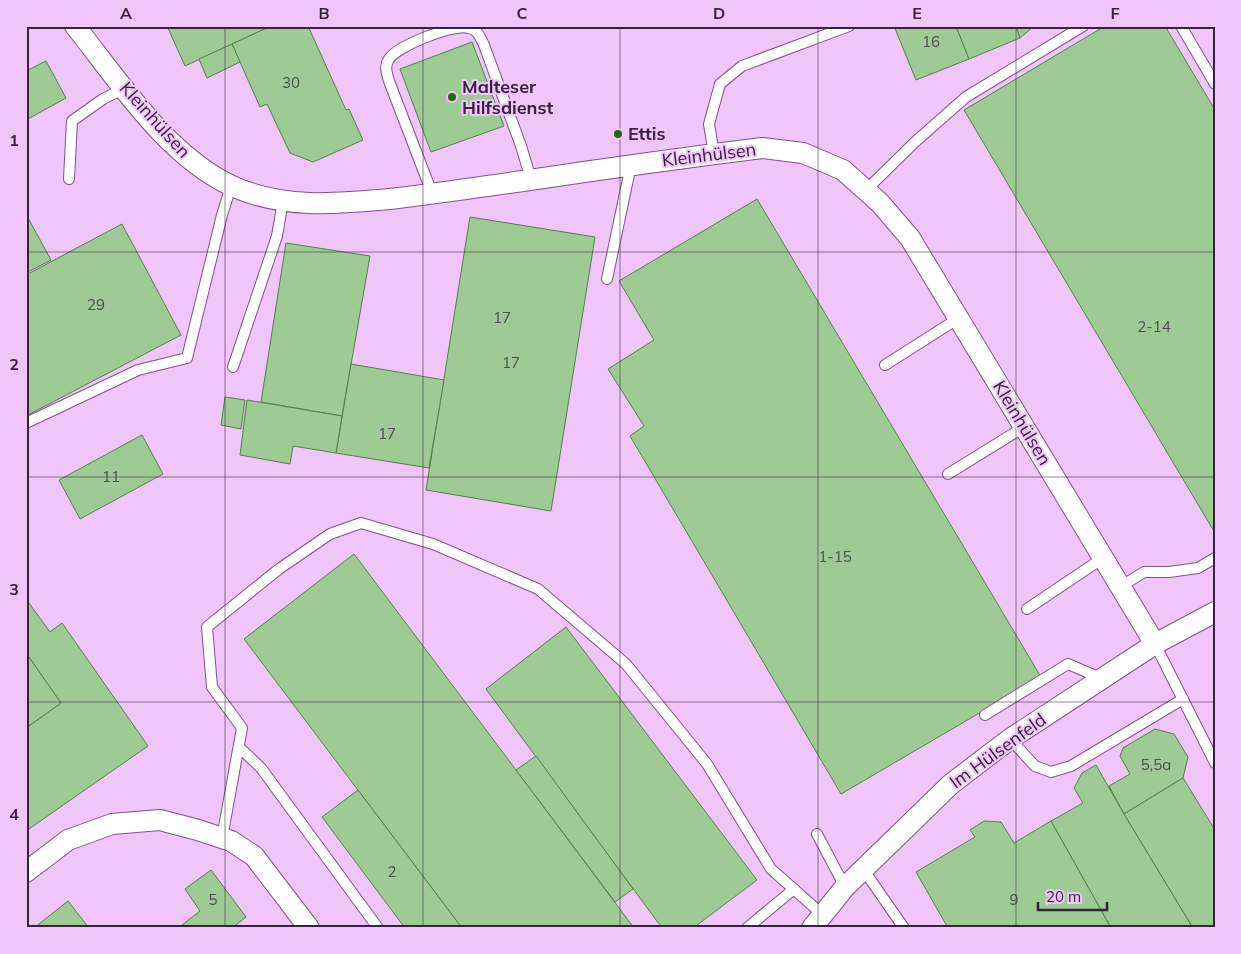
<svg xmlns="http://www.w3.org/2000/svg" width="1241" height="954" font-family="Mulish,sans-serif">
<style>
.building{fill:#9dcb93;stroke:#4f8244}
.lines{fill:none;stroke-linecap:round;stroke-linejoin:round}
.service-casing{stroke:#81518c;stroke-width:12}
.minor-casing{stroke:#81518c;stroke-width:22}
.service{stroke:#fff;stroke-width:10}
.minor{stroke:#fff;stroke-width:20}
.grid{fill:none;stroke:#36223b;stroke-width:1;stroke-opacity:0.55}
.poi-dot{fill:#206a06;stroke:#f0c5fa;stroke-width:2}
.labels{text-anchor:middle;stroke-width:4;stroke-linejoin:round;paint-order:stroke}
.number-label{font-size:15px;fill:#504c51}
.poi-label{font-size:18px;font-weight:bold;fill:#36223b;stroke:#f0c5fa;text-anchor:start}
.street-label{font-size:18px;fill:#36223b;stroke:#f0c5fa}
.neatline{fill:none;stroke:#36223b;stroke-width:2}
.grid-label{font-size:16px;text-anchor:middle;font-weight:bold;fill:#36223b}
</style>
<rect width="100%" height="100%" fill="#f0c5fa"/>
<g class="building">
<path d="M167,26h104l-86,40z"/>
<path d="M271,26h37l38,84 3,-1 14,31 -50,22 -23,-9 -23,-49 -7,3 -28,-63z"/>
<path d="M894,26h62l13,33 -53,21z"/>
<path d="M956,26h60l4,12 -51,21z"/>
<path d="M1016,26h18l-14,12z"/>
<path d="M1105,26h60l50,84v423l-251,-423z"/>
<path d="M472,42l32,84 -73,26 -31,-83z"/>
<path d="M232,44l8,18 -33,16 -8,-19z"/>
<path d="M46,61l20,37 -40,22v-49z"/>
<path d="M757,199l284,478 -200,117 -211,-358 14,-10 -36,-57 46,-29 -35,-59z"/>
<path d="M26,214l25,46 -25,13z"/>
<path d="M470,217l125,20 -44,274 -125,-21z"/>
<path d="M122,224l59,111 -155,81v-141z"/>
<path d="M286,243l84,13 -28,160 -81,-14z"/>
<path d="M351,364l93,16 -15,88 -93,-15z"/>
<path d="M225,397l20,3 -4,29 -20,-4z"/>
<path d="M247,400l95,16 -6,37 -43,-7 -3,18 -50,-9z"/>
<path d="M142,435l21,39 -83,45 -21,-39z"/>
<path d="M354,554l162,216 118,158h-172l-218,-289z"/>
<path d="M26,599l24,33 12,-9 86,123 -122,85v-103l35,-25 -35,-50z"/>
<path d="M566,627l191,253 -64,48h-31l-176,-239z"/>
<path d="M26,653l35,50 -35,25z"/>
<path d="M1155,729l19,5 14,23 -5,21 -59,36 -15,-28 21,-12 -10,-18 3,-8z"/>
<path d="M536,756l97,133 -18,13 -99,-132z"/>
<path d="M1096,765l28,49 69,114h-82l-60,-107 32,-18 -9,-15 8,-15z"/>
<path d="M1183,778l32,52v98h-22l-69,-114z"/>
<path d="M358,790l104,138h-57l-83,-111z"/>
<path d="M984,821l17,1 13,21 37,-22 60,107h-163l-32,-56 59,-35 -5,-7z"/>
<path d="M211,870l35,47 -14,11h-48l-2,-3 18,-14 -15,-22z"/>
<path d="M68,901l21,27h-55z"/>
</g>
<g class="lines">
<defs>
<g id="service">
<path d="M1181,26l34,58"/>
<path d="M714,154l-5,-30 11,-40 22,-18 107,-40"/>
<path d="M69,179l3,-58 31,-22 22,-11"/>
<path d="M866,190l49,-48 51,-45 117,-71"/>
<path d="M432,193l-43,-112c-2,-7 -5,-15 0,-22 8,-13 66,-36 80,-31 9,2 11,9 15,17l37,101 10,33"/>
<path d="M607,279l24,-114"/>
<path d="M885,365l74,-47"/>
<path d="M233,367l44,-131 6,-35"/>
<path d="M26,423l112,-53 49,-12 35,-143 9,-29"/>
<path d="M948,474l76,-47"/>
<path d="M1120,587l24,-15h25l29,-4 17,-10"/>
<path d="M1027,609l76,-51"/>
<path d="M1155,644l60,119"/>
<path d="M985,715l83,-51 35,15"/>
<path d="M1010,739l25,27 16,6 20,-6 112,-67"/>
<path d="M239,747l22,21 117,160"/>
<path d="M817,834l28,53"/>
<path d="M222,838l20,-110 -30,-41 -5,-60 72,-58 51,-35 31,-11 72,21 105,45 88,75 81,100 64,105 52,46"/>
<path d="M863,869l41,59"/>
<path d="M747,928l47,-39"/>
</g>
<g id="minor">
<path d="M75,26c44,55 92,130 157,160 51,23 104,18 158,13 45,-5 89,-12 133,-18 80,-12 159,-23 239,-33l41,5 40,17 37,33 30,35 245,406"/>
<path d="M26,872l42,-32 44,-16 48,-4 38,10 33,11 23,15 55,72"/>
<path d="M812,928l33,-41 106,-103 59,-45 145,-95 60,-32"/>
</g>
</defs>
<use href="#service" class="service-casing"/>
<use href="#minor" class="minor-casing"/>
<use href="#service" class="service"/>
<use href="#minor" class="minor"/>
</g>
<path class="grid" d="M225,26v902M423,26v902M620,26v902M818,26v902M1016,26v902M26,252h1189M26,477h1189M26,702h1189"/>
<g class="poi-dot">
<circle cx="452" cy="97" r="5"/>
<circle cx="618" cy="134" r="5"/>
</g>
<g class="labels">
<g class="number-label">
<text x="931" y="47">16</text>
<text x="291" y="88">30</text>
<text x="96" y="310">29</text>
<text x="502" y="323">17</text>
<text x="1154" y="332">2-14</text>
<text x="511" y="368">17</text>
<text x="387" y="439">17</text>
<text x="111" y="482">11</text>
<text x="835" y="562">1-15</text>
<text x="1156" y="770">5,5a</text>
<text x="392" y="877">2</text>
<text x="213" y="905">5</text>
<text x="1014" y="905">9</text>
</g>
<g class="poi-label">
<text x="462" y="93">Malteser<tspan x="462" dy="21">Hilfsdienst</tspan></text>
<text x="628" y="140">Ettis</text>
</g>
<g class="street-label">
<text transform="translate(155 120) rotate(48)" y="6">Kleinhülsen</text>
<text transform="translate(709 155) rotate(-7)" y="6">Kleinhülsen</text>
<text transform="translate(1022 423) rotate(59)" y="6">Kleinhülsen</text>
<text transform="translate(998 751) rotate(-36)" y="6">Im Hülsenfeld</text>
</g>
</g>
<rect width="1241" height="954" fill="none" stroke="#f0c5fa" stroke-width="55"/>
<path d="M1038 902v8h69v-8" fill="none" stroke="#36223b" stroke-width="2.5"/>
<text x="1046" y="902" font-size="15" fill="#36223b" stroke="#f0c5fa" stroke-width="4" paint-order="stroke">20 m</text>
<rect x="28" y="28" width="1186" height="898" class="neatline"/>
<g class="grid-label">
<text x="126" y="19">A</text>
<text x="324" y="19">B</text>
<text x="522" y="19">C</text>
<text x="719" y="19">D</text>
<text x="917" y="19">E</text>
<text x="1115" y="19">F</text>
<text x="14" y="146">1</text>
<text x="14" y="370">2</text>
<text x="14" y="595">3</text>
<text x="14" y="820">4</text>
</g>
</svg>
